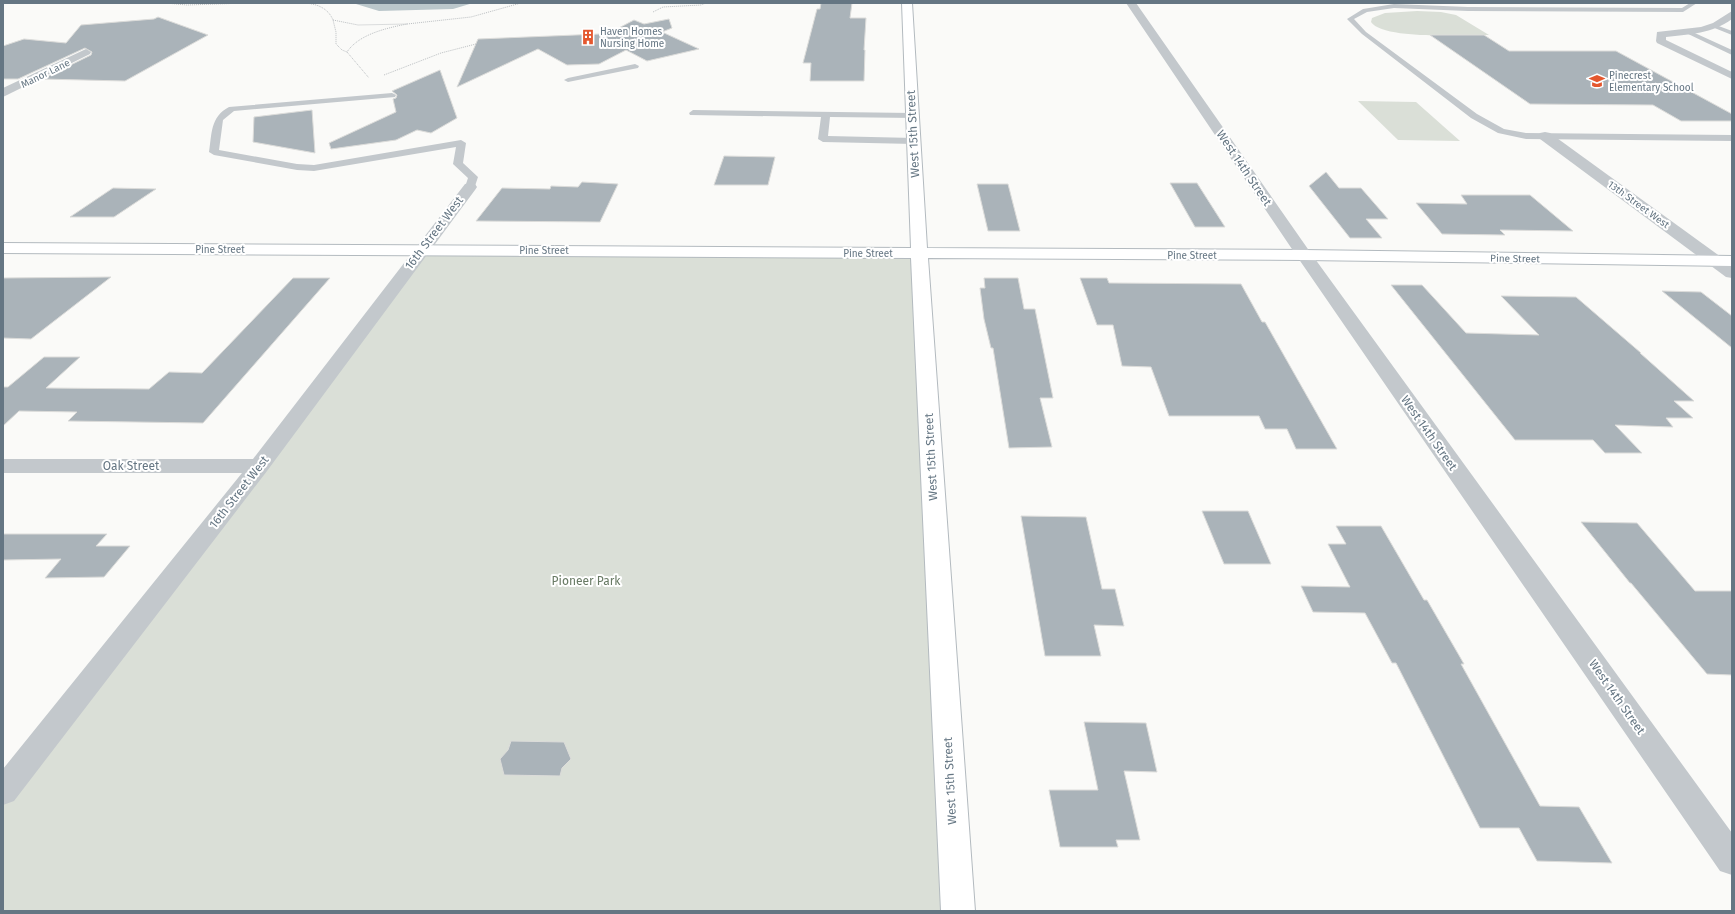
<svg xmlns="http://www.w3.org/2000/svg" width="1735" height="914" font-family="'Fira Sans',sans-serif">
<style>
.green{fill:#dadfd7}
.water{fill:#bbc7cb}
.building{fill:#aab3b9;stroke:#dcdcda}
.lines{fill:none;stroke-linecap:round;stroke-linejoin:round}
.secondary-casing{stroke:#b3babf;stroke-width:2}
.path{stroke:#bbbfc2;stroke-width:1;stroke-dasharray:1 1;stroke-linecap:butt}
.lane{fill:#c3c8cc;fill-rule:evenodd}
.street{fill:#c3c8cc;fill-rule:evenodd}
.secondary{fill:#fff;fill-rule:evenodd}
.labels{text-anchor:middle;stroke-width:4;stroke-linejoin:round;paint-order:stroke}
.far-poi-label{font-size:10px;fill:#657683;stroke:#fff;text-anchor:start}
.far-street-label{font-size:10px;fill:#657683;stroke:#fff}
.street-label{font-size:12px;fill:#657683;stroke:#fff}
.park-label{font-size:12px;fill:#687a64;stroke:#fff}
</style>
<rect width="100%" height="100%" fill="#fafaf8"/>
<g class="green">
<path d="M1417,11l24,1 15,3 33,20c-23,0 -106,5 -118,-13l1,-4 13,-5z"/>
<path d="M1358,101l58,1 44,39 -62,-1z"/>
<path d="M422,249l497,4 39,658h-955v-119z"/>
</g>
<path class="water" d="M334,3h139l-20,6 -74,2 -23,-7z"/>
<g class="building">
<path d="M821,3h31l-2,15h16l-2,32h1l-1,31h-54l1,-18h-8l14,-54h3z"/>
<path d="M158,17l50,18 -83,46 -83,-2 49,-24 1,-3 -7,-4 -67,31h-15v-33l21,-7 42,4 15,-18 73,-6z"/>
<path d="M669,19l3,9 -10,4 37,17 -52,12 -21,-11 -27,14 -32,1 -29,-16 -81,38 21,-48 122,-5 13,-3 21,-11 10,4z"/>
<path d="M1430,35h54l25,16h107l116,63v7h-51l-28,-16 -123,-1z"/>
<path d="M440,70l17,48 -26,15 -14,-3 -21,10 -65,9 -2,-6 67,-31 -3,-13 3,-1 1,-3 -5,-4z"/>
<path d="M312,110l3,43 -62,-11 1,-25z"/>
<path d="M724,156l51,1 -7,28h-54z"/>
<path d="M1326,172l13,16h22l27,31h-22l16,19h-32l-41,-52z"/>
<path d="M582,182l36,2 -18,38 -124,-1 26,-33 48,1 1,-3 27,1z"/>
<path d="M1170,183h27l28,44h-30z"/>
<path d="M977,184h31l12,47h-32z"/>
<path d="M113,188l43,1 -42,28h-44z"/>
<path d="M1461,195h69l43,36 -73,-1 5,5 -63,-1 -26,-31 51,1z"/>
<path d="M111,277l-80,62 -28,-1v-60z"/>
<path d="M293,278h37l-127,145 -135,-2 9,-9 -58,-1 -16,15v-39h5l36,-30h36l-34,31 103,1 20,-17 33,1z"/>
<path d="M984,278h34l6,31h11l18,89h-13l12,49 -43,1 -16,-100h-2l-7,-29 -4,-31h5z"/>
<path d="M1080,278h27l2,5 132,1 21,38h3l72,127h-41l-9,-20h-22l-6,-13h-90l-18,-49 -29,-1 -9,-41h-16z"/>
<path d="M1391,285h31l44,48 73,2 -38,-39 75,1 65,56h-1l54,48h-20l19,17h-27l7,9 -58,-2 27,28h-37l-12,-13h-78z"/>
<path d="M1662,291l39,1 31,24v32z"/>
<path d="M1202,511h46l23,53h-47z"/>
<path d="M1021,516l65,1 16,72h13l9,37 -30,-1 7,31h-56z"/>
<path d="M1581,522l56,1 58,68h37v84l-25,-1 -76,-91h-1z"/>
<path d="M1336,526h45l43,74h3l37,64h-3l79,142 39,1 33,56 -75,-2 -18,-33h-39l-84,-165h-4l-27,-50 -52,-1 -12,-26 49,1 -22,-43h18z"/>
<path d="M3,534h104l-11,12h34l-26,31 -59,1 16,-19 -58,1z"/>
<path d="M1084,722l62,1 11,49 -33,-1 16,69h-24l2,7h-58l-11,-57h49z"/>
<path d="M511,741l53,1 7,17 -9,9 -2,8 -56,-1 -4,-16 8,-9z"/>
</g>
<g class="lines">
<defs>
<path id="secondary" d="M902,3h10l15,245 377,2 428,6v10l-428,-6 -376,-2 47,653h-34l-30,-653 -908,-5v-10l908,5z"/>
</defs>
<use href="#secondary" class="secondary-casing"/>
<g class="path">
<path d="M166,3l21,2 59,-2"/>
<path d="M305,3c12,1 23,5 28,17"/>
<path d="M653,12l10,-5 38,-2 5,-2"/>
<path d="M333,20l25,5 49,-1c-20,4 -48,10 -60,28l-5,-2 -6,-6v-12z"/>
<path d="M407,24l64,-7 50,-14"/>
<path d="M347,52l22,26"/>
<path d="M384,75l57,-22 35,-9"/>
</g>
<g class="lane">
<path d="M1690,3h7l-14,9 -215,-1 -74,-3 -27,4 -13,7 12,13 111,82 27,15 22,4 206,2v6l-206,-2 -28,-6 -27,-15 -109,-84 -15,-15 16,-10 31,-5 74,3 214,1z"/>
<path d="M1712,25h4l16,6v4l-20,-8z"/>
<path d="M1686,29l46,21v5l-48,-23 -1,-1z"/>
<path d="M635,64l4,2 -1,2 -70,14 -4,-2 4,-2z"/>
<path d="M392,93l4,2 -1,2 -161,14 -11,9 -4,30 78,14 17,1 147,-25 5,3 -3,20 15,14 -4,12h-8l-1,-2 3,-9 -15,-14 3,-17 -142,24 -17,-1 -83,-15 -5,-3c3,-18 1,-35 20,-45z"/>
<path d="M693,110l219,3 4,3 -1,2 -85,-1 -2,19 86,2 5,3 -5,3 -91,-2 -5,-3 3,-22 -131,-2 -1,-2z"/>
</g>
<g class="street">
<path d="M1126,3h10l174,249 422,581v42l-12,-4 -424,-616z"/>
<path d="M1732,11v8c-21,15 -41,15 -66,18v3l66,32v7l-75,-36 -1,-2 1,-9 44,-5 12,-4z"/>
<path d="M86,49l5,3 -1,2 -87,43v-9z"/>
<path d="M1545,132l5,1 182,132v13l-6,-1 -186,-138 -2,-3 2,-3z"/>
<path d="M470,183l5,1 2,3 -2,3 -208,281 -253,330 -11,4v-36l239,-296h-239v-14h250l212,-275z"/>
</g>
<use href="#secondary" class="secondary"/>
</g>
<defs>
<symbol id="building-bare" viewBox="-9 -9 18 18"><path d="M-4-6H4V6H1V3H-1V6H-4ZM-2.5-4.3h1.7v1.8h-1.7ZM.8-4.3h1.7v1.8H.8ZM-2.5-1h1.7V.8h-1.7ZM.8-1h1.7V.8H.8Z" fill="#e4572e" stroke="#fff" stroke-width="2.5" paint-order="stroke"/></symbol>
<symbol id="school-bare" viewBox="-9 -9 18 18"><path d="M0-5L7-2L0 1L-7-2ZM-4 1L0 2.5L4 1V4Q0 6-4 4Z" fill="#e4572e" stroke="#fff" stroke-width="2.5" paint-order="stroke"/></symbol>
</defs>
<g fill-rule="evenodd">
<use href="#building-bare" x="577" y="26" width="22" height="22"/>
<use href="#school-bare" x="1586" y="70" width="22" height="22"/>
</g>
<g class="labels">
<g class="far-poi-label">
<text x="600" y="35">Haven Homes<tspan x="600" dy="12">Nursing Home</tspan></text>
<text x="1609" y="79">Pinecrest<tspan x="1609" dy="12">Elementary School</tspan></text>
</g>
<g class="far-street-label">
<text transform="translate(45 73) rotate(-26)" y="4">Manor Lane</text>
<text transform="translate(1639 204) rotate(36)" y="4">13th Street West</text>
<text x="220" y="253">Pine Street</text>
<text x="544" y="254">Pine Street</text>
<text x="868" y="257">Pine Street</text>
<text x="1192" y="259">Pine Street</text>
<text transform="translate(1515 258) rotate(1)" y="4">Pine Street</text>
</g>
<g class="street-label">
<text transform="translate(913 134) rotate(-93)" y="4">West 15th Street</text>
<text transform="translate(1244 168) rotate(56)" y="4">West 14th Street</text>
<text transform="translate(434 233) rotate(-53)" y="4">16th Street West</text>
<text transform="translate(1429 433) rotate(55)" y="4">West 14th Street</text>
<text transform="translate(931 457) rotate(-93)" y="4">West 15th Street</text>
<text x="131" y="470">Oak Street</text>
<text transform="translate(239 492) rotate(-52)" y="4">16th Street West</text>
<text transform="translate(1617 697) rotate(55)" y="4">West 14th Street</text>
<text transform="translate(950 781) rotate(-93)" y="4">West 15th Street</text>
</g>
<g class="park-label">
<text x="586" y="585">Pioneer Park</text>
</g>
</g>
<rect width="1735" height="914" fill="none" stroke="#657683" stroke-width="8"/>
</svg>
